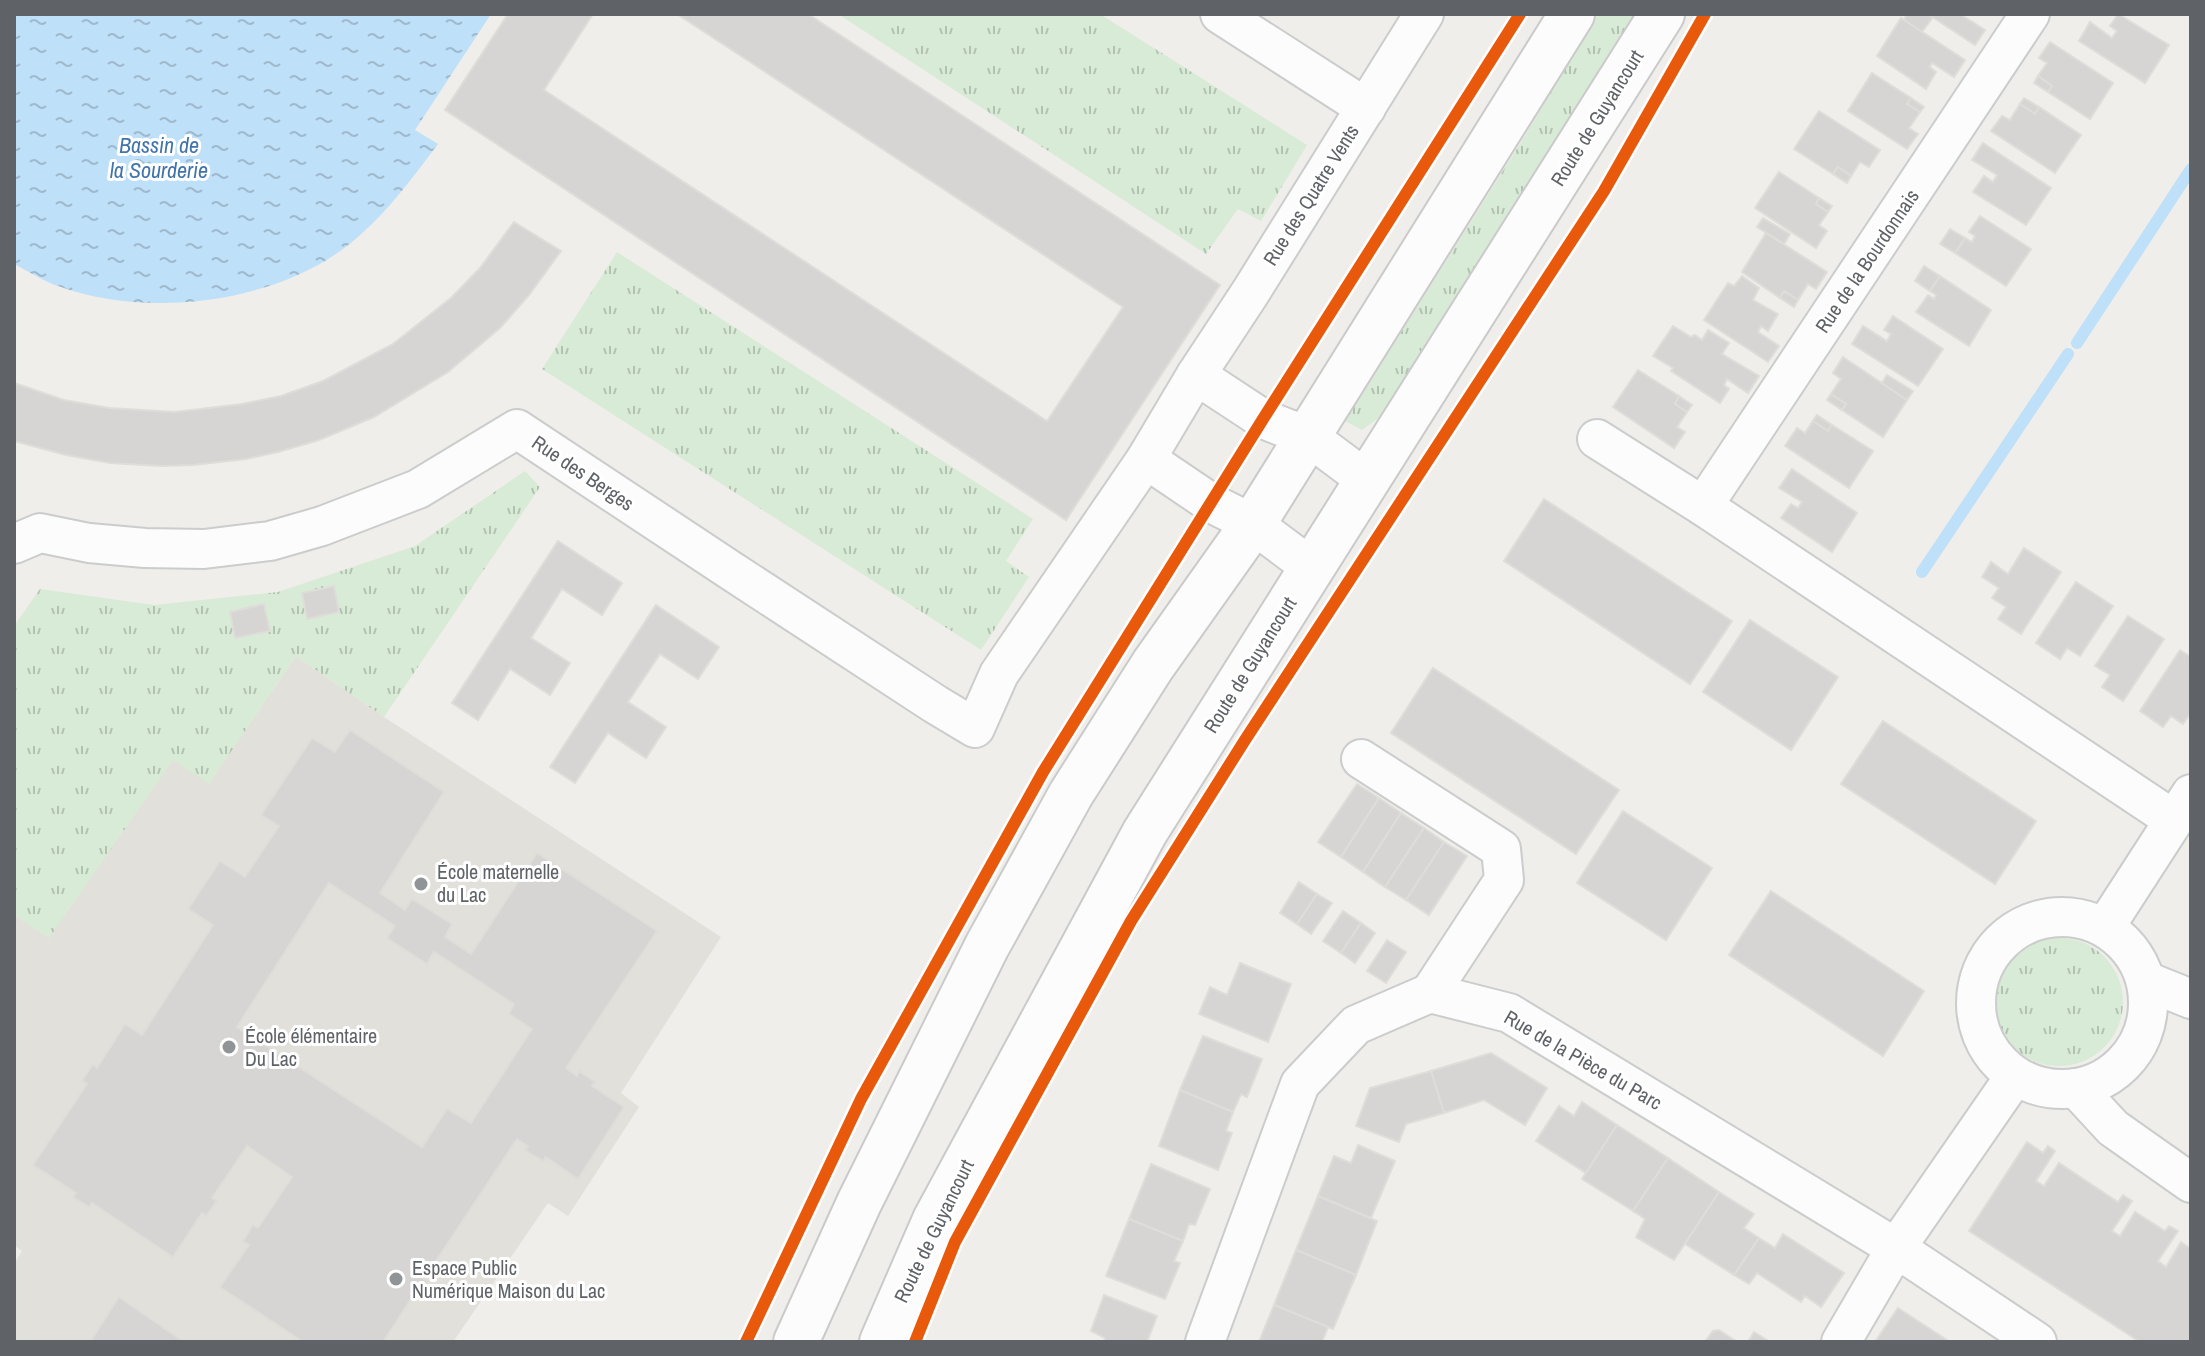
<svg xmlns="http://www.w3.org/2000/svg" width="2205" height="1356" font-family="'Archivo Narrow',sans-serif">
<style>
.education{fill:#e2e0da}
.grass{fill:url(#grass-tufts)}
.water{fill:url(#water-ripples)}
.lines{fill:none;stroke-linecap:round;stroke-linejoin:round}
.stream{stroke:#bfe0f9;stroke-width:12}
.building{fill:#d6d5d3;stroke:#deddd9;stroke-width:2;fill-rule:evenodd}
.minor-casing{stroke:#cbcccc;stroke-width:42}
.secondary-casing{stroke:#cacacb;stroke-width:48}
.minor{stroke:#fdfcfc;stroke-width:38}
.secondary{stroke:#fdfcfc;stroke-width:44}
.cycleway-casing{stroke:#fff;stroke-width:17}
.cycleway{stroke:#e8590c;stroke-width:12}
.poi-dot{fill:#919496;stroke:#fff;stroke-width:3}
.labels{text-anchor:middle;stroke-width:6;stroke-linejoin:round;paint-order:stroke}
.street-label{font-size:20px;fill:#5f6368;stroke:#fff}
.poi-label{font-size:20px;fill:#5f6368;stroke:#fff;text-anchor:start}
.water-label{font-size:22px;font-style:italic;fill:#4174aa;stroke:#fff}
</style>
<defs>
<pattern id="grass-tufts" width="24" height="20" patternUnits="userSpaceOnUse" patternTransform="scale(2)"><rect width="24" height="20" fill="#d8ebd6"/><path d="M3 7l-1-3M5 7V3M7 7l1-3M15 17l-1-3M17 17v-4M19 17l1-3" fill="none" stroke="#b2c2b1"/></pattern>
<pattern id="water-ripples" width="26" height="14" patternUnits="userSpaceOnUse" patternTransform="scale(2)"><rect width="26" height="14" fill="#bfe0f9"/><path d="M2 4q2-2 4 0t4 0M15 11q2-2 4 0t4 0" fill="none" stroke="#9eb9cd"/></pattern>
</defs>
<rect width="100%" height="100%" fill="#efeeea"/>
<path class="education" d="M296,656l88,61 337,220 -100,156 18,14 -71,109 -20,-13 -95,139h-439v-78l8,-13 -8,-6v-330l34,22 125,-178 36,24z"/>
<g class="grass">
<path d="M838,14h262l207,131 -46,76 -23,-12 -32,45z"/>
<path d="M1598,14h42l-248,394 -30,22 -17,-9 175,-277z"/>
<path d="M617,252l416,267 -27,42 23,16 -48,73 -439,-281z"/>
<path d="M525,471l15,16 -156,230 -88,-61 -87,128 -36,-24 -124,178 -35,-23v-289l26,-37 114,16 124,-13 137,-46z"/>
<circle cx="2059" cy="1002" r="64"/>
</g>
<path class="water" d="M14,14h477l-76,116 23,14c-25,33 -49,66 -80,93 -75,66 -208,83 -300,49 -15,-5 -30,-15 -44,-22z"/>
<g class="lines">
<g class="stream">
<path d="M2077,343l114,-174"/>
<path d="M1922,572l146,-218"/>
</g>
</g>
<g class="building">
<path d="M508,14h85l-49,76 503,331 76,-114 -446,-293h131l412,271 -154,235 -621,-410z"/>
<path d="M1907,14h21l5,3 -11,15 -18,-12z"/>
<path d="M1928,14h36l-1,2 22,14 -10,15z"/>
<path d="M2118,14l51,31 -24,38 -66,-42 11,-19 22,16 5,-7 -7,-5z"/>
<path d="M1901,18l64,42 -11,17 -22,-14 -2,4 6,5 -10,17 -49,-33z"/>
<path d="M2050,42l63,41 -23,36 -42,-27 4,-6 -14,-10 9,-13 -8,-5z"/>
<path d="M1872,73l39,25 -4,6 13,8 -11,16 9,6 -11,15 -59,-38z"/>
<path d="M2038,76l14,10 -4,6 -14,-9z"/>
<path d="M1911,98l13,9 -4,5 -13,-8z"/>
<path d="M2024,98l15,9 -4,7 -15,-10z"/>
<path d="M2020,104l15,10 4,-7 42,28 -26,38 -64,-42 11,-15 8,4z"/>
<path d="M1819,111l61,39 -11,17 -9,-5 -9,14 -13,-9 -5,7 -39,-25z"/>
<path d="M1983,143l68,45 -25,37 -53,-33 11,-16 9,6 4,-7 -25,-15z"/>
<path d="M1838,167l13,9 -4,7 -14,-9z"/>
<path d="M1779,172l40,26 -3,6 12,8 -9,13 8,6 -11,17 -61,-40z"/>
<path d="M1819,198l13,8 -4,6 -12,-8z"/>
<path d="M1980,216l51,33 -25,37 -51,-33 10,-15 7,4 3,-6 -6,-4z"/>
<path d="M1763,218l27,16 -6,10 -27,-17z"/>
<path d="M514,222l47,29 -32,44 -29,33 -52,44 -74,45 -55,23 -41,12 -32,7 -53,6 -32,1 -51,-3 -44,-8 -52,-14v-58l50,17 45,8 66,4 67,-8 39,-8 42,-15 70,-37 59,-47 28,-29z"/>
<path d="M1950,229l15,9 -10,15 -15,-9z"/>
<path d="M1766,233l61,39 -11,17 -8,-5 -10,16 -14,-9 -4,7 -38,-26z"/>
<path d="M1924,266l16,10 -10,15 -15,-10z"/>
<path d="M1742,276l17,12 -6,12 25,14 -10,17 -7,-5 -3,6 21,14 -11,16 -64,-42 24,-37 6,3z"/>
<path d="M1940,276l51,34 -22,36 -53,-34 12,-17 6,4 2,-4 -6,-4z"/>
<path d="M1784,291l14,9 -4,7 -14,-9z"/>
<path d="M1893,316l50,33 -25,37 -66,-42 11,-18 24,15 4,-7 -7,-4z"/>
<path d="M1673,326l18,11 4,-2 7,5 6,-10 21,13 -7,11 37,22 -11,17 -21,-14 -3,6 5,4 -9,14 -49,-32 2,-3 -20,-12z"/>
<path d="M1843,357l64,43 -24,37 -41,-27 4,-6 -15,-10 10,-15 -8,-6z"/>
<path d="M1638,370l41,26 -4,8 12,8 -10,15 8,5 -11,16 -61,-41z"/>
<path d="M1887,375l26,16 -6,9 -25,-17z"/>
<path d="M1831,394l15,10 -4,6 -15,-10z"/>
<path d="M1679,396l13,9 -5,7 -12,-8z"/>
<path d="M1817,415l15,10 -4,6 -15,-10z"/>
<path d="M1813,421l15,10 4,-6 41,26 -24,37 -64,-42 12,-18 8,5z"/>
<path d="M1792,469l65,44 -25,39 -51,-34 10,-14 7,4 4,-6 -23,-14z"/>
<path d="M1544,499l188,122 -42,63 -186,-123z"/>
<path d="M558,541l64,42 -20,32 -40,-26 -31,49 39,25 -20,32 -40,-26 -32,51 -26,-17z"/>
<path d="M2024,548l37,24 -40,62 -23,-15 8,-12 -14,-9 7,-10 -17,-11 9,-15 17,12z"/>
<path d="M2076,582l37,24 -33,50 -13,-8 -7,11 -24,-16z"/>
<path d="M334,586l5,26 -32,7 -5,-26z"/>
<path d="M264,604l6,27 -35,7 -5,-26z"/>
<path d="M656,605l63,42 -21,32 -38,-25 -32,48 38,25 -20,31 -38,-25 -33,50 -25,-16z"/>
<path d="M2128,616l36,23 -41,62 -21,-14 8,-12 -15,-9z"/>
<path d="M1750,620l88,57 -47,73 -88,-58z"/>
<path d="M2180,650l11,7v55l-8,12 -12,-8 -8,11 -23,-16z"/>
<path d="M1433,668l186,122 -43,64 -185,-121z"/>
<path d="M1883,721l153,100 -41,63 -154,-100z"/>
<path d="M350,730l94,62 -64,101 25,17 7,-11 40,25 -7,13 26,17 66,-101 120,78 -91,137 11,8 2,-5 16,11 -3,4 32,21 -46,72 -32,-22 -3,4 -18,-11 3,-4 -11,-7 -93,140 4,2 -11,17 -4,-2 -30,46h-84l1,-2 -80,-53 29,-42 -6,-4 10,-16 5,3 34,-51 -45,-31 -35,52 5,3 -11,15 -4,-3 -29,44 -81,-54 -3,4 -16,-10 3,-4 -43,-28 54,-81 -5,-3 11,-17 4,4 28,-44 17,11 71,-110 -25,-16 32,-48 25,16 34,-51 -18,-11 51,-77 23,14zM329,883l66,43 -8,12 40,26 7,-12 80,52 -5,10 23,15 -61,94 -24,-14 -25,38 -185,-120z"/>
<path d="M1357,784l22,14 -38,59 -23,-15z"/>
<path d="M1379,798l22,15 -38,59 -22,-15z"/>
<path d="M1623,811l89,57 -46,72 -89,-57z"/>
<path d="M1401,813l23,15 -39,59 -22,-15z"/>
<path d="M1424,828l20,14 -38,58 -21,-13z"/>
<path d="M1444,842l23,14 -38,59 -23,-15z"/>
<path d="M1299,882l18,12 -20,30 -17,-11z"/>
<path d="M1771,891l153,100 -41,65 -154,-101z"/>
<path d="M1317,894l15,9 -21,31 -14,-10z"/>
<path d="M1343,911l18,12 -20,30 -18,-12z"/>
<path d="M1361,923l14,10 -20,30 -14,-10z"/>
<path d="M1387,940l19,12 -20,31 -19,-12z"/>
<path d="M1240,963l51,21 -23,58 -69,-28 11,-27 17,8z"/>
<path d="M1203,1036l59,23 -15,38 -6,-3 -8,18 -53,-22z"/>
<path d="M1491,1053l56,35 -22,37 -41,-25 -40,13 -13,-42z"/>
<path d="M1431,1071l13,42 -38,11 -7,18 -43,-16 14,-38z"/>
<path d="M1180,1090l53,22 -7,19 6,2 -14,37 -59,-24z"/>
<path d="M1582,1102l35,23 -31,48 -50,-32 23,-35 15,10z"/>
<path d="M1617,1125l51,33 -35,53 -51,-32z"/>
<path d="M2027,1142l16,11 5,-7 7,5 -19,30 8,5 15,-23 59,39 5,-7 9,6 -20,30 8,5 15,-24 30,19 4,-5 9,5 -20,30 8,6 15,-25 10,7v93h-51l-171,-111z"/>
<path d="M1358,1145l37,16 -24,57 -53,-22 16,-40 17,7z"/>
<path d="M1668,1158l51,34 -45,68 -38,-23 9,-18 -12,-8z"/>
<path d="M1151,1164l59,25 -15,36 -6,-1 -6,17 -54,-22z"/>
<path d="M1719,1192l35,22 -10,14 15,10 -25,37 -49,-31z"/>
<path d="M1318,1196l59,25 -21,54 -60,-25z"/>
<path d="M1129,1219l54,22 -9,20 6,2 -15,36 -59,-23z"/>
<path d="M1783,1234l61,39 -23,34 -16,-11 -4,6 -44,-29 -8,11 -15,-9 25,-37 16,10z"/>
<path d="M1296,1250l60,25 -23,54 -59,-24z"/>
<path d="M1104,1295l53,21 -10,26h-43l1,-4 -14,-7z"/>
<path d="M119,1297l65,45h-94z"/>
<path d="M1274,1305l54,22 -6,15h-63z"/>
<path d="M1898,1308l52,34h-75z"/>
<path d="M1719,1330l12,8 7,4h-33l8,-11z"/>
<path d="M1754,1332l16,10h-22z"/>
</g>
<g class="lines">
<defs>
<g id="minor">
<path d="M1220,14l146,94"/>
<path d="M1196,375l67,44 46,18 59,44"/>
<path d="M1597,439l106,67 471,314"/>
<path d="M1146,459l65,44 42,21 59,44"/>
<path d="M1703,506l327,-492"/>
<path d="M14,544l26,-11 49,10 56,5 59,1 66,-8 52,-15 96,-37 99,-60 213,141 205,134 40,24 24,-54 147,-215 50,-84 54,-82 174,-279"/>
<path d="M1361,759l140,90 3,31 -74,113"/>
<circle cx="2062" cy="1003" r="86"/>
<path d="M2105,927l86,-133"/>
<path d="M2146,981l45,18"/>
<path d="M2076,1088l37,40 78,55"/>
<path d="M1205,1342l95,-258 56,-59 74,-32 79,20 387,235 141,94"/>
<path d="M1841,1342l55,-94 119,-172"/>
</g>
<g id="secondary">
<path d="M796,1342l63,-139 128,-257 84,-152 82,-129 100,-141 319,-510"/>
<path d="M882,1342l53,-122 210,-388 517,-818"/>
</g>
</defs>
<use href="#minor" class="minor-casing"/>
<use href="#secondary" class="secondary-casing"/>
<use href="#minor" class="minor"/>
<use href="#secondary" class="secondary"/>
<defs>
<g id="cycleway">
<path d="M746,1342l115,-243 182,-327 220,-353 257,-405"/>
<path d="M915,1342l40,-100 176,-321 114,-181 359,-549 101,-177"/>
</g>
</defs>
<use href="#cycleway" class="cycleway-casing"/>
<use href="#cycleway" class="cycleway"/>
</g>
<g class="poi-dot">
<circle cx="421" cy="884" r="8"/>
<circle cx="229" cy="1047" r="8"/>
<circle cx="396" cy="1279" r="8"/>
</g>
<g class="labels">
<g class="street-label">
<text transform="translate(1597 118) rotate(-58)" y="7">Route de Guyancourt</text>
<text transform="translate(1311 195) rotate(-58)" y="7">Rue des Quatre Vents</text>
<text transform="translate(1867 261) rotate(-56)" y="7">Rue de la Bourdonnais</text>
<text transform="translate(583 473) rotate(34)" y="7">Rue des Berges</text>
<text transform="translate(1250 665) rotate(-58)" y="7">Route de Guyancourt</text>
<text transform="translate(1583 1060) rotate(30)" y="7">Rue de la Pièce du Parc</text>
<text transform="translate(934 1231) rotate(-64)" y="7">Route de Guyancourt</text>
</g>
<g class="poi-label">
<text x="437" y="879">École maternelle<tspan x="437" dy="23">du Lac</tspan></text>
<text x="245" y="1043">École élémentaire<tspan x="245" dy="23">Du Lac</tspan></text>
<text x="412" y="1275">Espace Public<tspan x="412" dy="23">Numérique Maison du Lac</tspan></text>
</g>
<g class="water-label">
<text x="159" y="153">Bassin de<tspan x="159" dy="25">la Sourderie</tspan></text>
</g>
</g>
<rect width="2205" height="1356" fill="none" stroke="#5f6368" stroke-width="32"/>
</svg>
